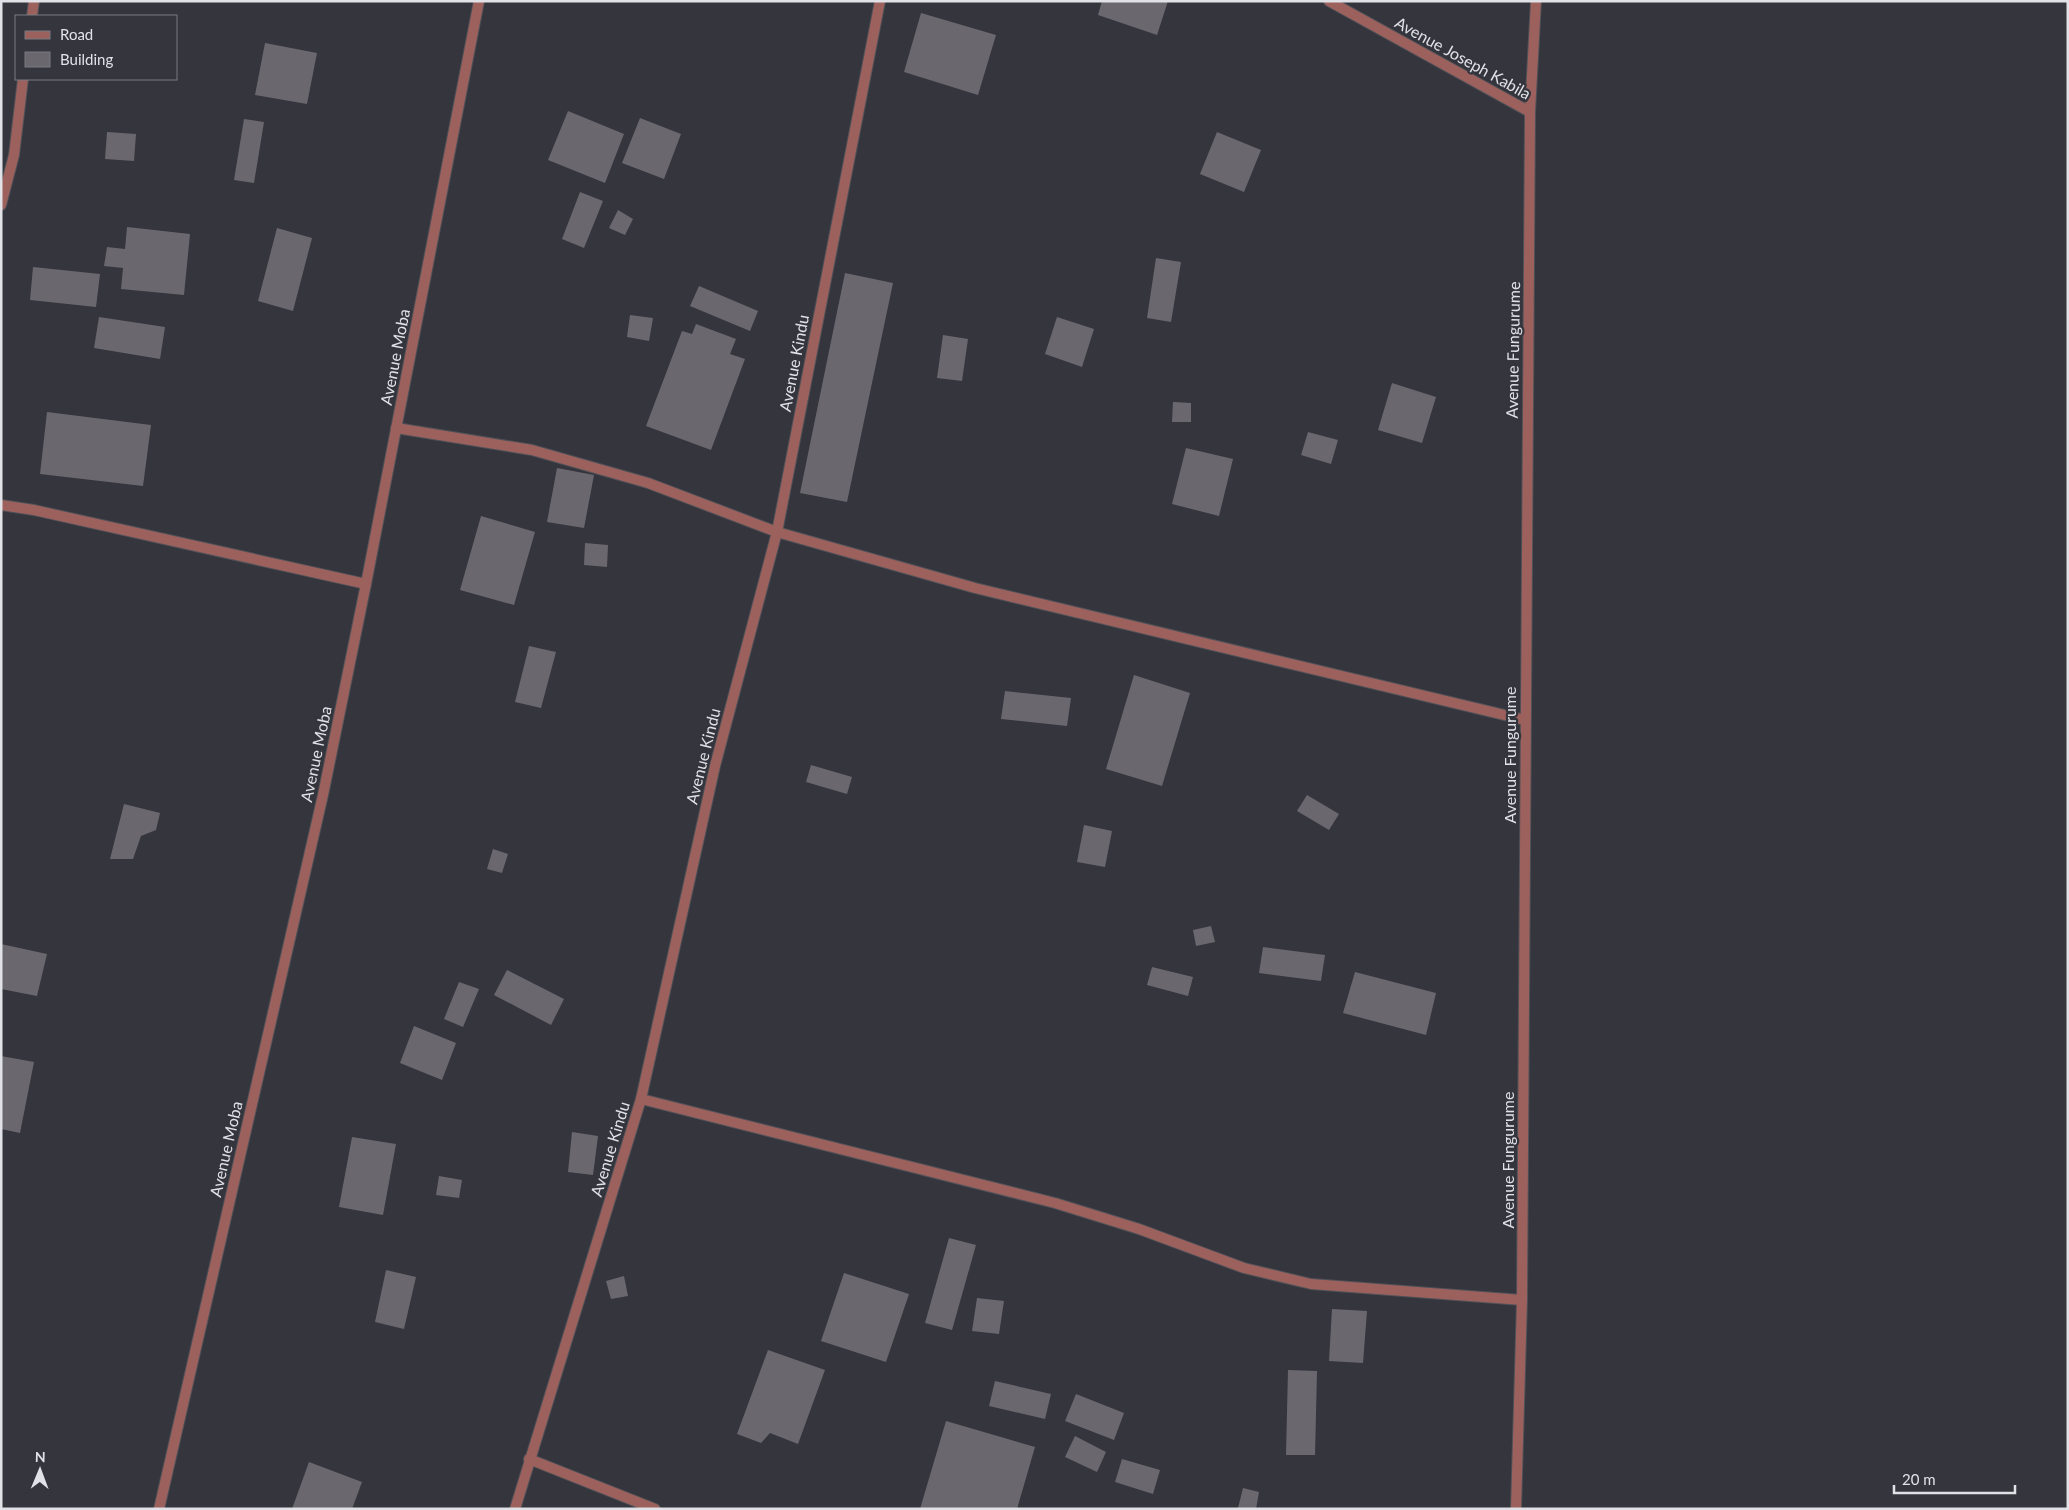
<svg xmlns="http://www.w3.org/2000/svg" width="2069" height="1510" font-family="Lato,sans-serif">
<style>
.building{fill:#6b676f}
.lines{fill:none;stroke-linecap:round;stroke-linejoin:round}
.minor-casing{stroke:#505158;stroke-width:12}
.minor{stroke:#9c615c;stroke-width:10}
.labels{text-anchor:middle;stroke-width:4.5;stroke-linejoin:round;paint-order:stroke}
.street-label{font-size:16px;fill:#e1e2e7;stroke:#34353d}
</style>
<rect width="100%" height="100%" fill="#34353d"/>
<g class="building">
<path d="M1102,1h66l-11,34 -59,-20z"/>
<path d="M921,13l75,22 -18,60 -74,-23z"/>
<path d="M265,43l52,10 -10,51 -52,-9z"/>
<path d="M568,111l56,23 -19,49 -57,-23z"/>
<path d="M640,118l41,16 -17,45 -42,-16z"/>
<path d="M244,119l20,3 -10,61 -20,-3z"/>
<path d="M107,132l29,2 -2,27 -29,-2z"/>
<path d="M1217,132l44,18 -17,42 -44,-18z"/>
<path d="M580,192l23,9 -19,47 -22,-9z"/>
<path d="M618,210l15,9 -8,16 -16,-7z"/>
<path d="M127,227l63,7 -6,61 -63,-6 2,-21 -19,-2 3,-19 18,2z"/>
<path d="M277,228l35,10 -19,73 -35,-10z"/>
<path d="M1156,258l25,4 -10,60 -24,-4z"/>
<path d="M33,267l67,7 -4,33 -66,-7z"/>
<path d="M845,273l48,10 -46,219 -47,-9z"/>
<path d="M699,286l59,25 -8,20 -60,-25z"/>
<path d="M630,315l23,3 -4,23 -22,-4z"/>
<path d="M99,317l66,10 -5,32 -66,-11z"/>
<path d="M1057,317l37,12 -12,38 -37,-13z"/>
<path d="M696,324l40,15 -6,15 15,5 -34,91 -65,-24 36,-95 10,3z"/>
<path d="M943,335l25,4 -6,42 -25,-3z"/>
<path d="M1392,383l44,14 -14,46 -44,-13z"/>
<path d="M1173,402l18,1v19h-19z"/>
<path d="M47,412l104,13 -8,61 -103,-12z"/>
<path d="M1308,432l30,8 -7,24 -30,-9z"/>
<path d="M1186,448l47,11 -14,57 -47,-12z"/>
<path d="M557,468l37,7 -10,53 -37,-6z"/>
<path d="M481,516l54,16 -21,73 -54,-15z"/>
<path d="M585,543l23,2 -1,22 -23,-2z"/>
<path d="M529,646l27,6 -15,56 -26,-6z"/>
<path d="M1134,675l56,18 -28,93 -56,-17z"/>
<path d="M1005,691l66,7 -4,28 -66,-7z"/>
<path d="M811,765l41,12 -5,17 -41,-12z"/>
<path d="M1307,795l32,19 -10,16 -32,-19z"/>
<path d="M124,804l36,9 -4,17 -15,6 -8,23h-23z"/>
<path d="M1084,825l28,6 -7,36 -28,-5z"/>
<path d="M493,849l15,5 -6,19 -15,-4z"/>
<path d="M1211,926l4,16 -19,4 -3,-16z"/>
<path d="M1,944l46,10 -10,42 -36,-7z"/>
<path d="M1263,947l62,8 -4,26 -62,-8z"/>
<path d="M1152,967l41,10 -5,19 -41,-11z"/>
<path d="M507,970l57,29 -13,26 -57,-30z"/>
<path d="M1355,972l81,21 -10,42 -83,-22z"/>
<path d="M459,982l20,7 -16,38 -19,-8z"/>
<path d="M414,1026l42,17 -14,37 -42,-17z"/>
<path d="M1,1056l33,6 -14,71 -19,-4z"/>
<path d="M572,1132l26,4 -5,39 -25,-3z"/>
<path d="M352,1137l44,7 -13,71 -44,-8z"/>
<path d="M439,1176l23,4 -3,18 -23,-3z"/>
<path d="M949,1238l27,7 -24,85 -27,-7z"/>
<path d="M386,1270l30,7 -12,52 -29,-7z"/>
<path d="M844,1273l65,21 -23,68 -65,-21z"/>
<path d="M624,1276l4,20 -17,3 -5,-18z"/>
<path d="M977,1298l27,3 -5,33 -27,-3z"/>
<path d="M1332,1309l35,2 -4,52 -34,-2z"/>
<path d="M768,1350l57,20 -27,74 -28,-11 -9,10 -24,-9z"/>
<path d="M1288,1370l29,1 -2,84h-29z"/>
<path d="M995,1381l56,13 -6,25 -56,-13z"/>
<path d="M1076,1394l48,19 -10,27 -49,-19z"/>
<path d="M946,1421l89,26 -18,62h-97z"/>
<path d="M1075,1436l31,16 -9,20 -32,-15z"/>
<path d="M1122,1459l38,11 -7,24 -38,-12z"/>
<path d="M309,1462l53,20 -10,27h-60z"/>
<path d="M1243,1488l16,4 -3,17 -18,-1z"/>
</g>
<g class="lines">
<defs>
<g id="minor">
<path d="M1329,1l201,111"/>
<path d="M32,16l2,-15"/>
<path d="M1,205l13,-50 9,-76"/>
<path d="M396,428l136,22 116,33 129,49 198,56 550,132"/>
<path d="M1,505l33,5 332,74"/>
<path d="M641,1099l414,104 84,26 105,39 67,16 211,16"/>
<path d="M529,1459l126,50"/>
<path d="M159,1509l164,-714 43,-211 113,-583"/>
<path d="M515,1509l126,-410 74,-333 62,-234 103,-531"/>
<path d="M1516,1509l6,-209 8,-1188 6,-111"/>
</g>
</defs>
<use href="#minor" class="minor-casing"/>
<use href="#minor" class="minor"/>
</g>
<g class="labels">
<g class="street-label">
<text transform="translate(1463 58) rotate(29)" y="6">Avenue Joseph Kabila</text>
<text transform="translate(1513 350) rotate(-89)" y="6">Avenue Fungurume</text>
<text transform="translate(395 357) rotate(-79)" y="6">Avenue Moba</text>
<text transform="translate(794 363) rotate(-79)" y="6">Avenue Kindu</text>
<text transform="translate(316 754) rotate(-78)" y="6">Avenue Moba</text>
<text transform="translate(1510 755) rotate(-90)" y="6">Avenue Fungurume</text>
<text transform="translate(703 756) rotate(-76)" y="6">Avenue Kindu</text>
<text transform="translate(226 1149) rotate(-77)" y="6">Avenue Moba</text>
<text transform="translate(610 1149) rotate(-73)" y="6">Avenue Kindu</text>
<text transform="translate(1508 1160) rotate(-90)" y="6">Avenue Fungurume</text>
</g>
</g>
<rect width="2069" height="1510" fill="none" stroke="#e1e2e7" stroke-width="5"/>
<rect x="15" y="15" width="162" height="65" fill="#34353d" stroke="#797a81"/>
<rect x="25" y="31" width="25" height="8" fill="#9c615c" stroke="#797a81"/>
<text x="60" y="40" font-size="15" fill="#e1e2e7">Road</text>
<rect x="25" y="52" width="25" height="15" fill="#6b676f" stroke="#797a81"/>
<text x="60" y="65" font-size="15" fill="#e1e2e7">Building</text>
<g transform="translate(40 1470) rotate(1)" stroke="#34353d" stroke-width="4" paint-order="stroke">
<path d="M0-4L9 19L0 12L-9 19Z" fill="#e1e2e7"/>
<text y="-8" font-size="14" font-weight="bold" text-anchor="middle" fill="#e1e2e7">N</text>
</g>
<path d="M1894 1485v8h121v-8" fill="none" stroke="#e1e2e7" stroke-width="2.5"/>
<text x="1902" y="1485" font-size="15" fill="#e1e2e7" stroke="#34353d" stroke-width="4" paint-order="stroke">20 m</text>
</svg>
